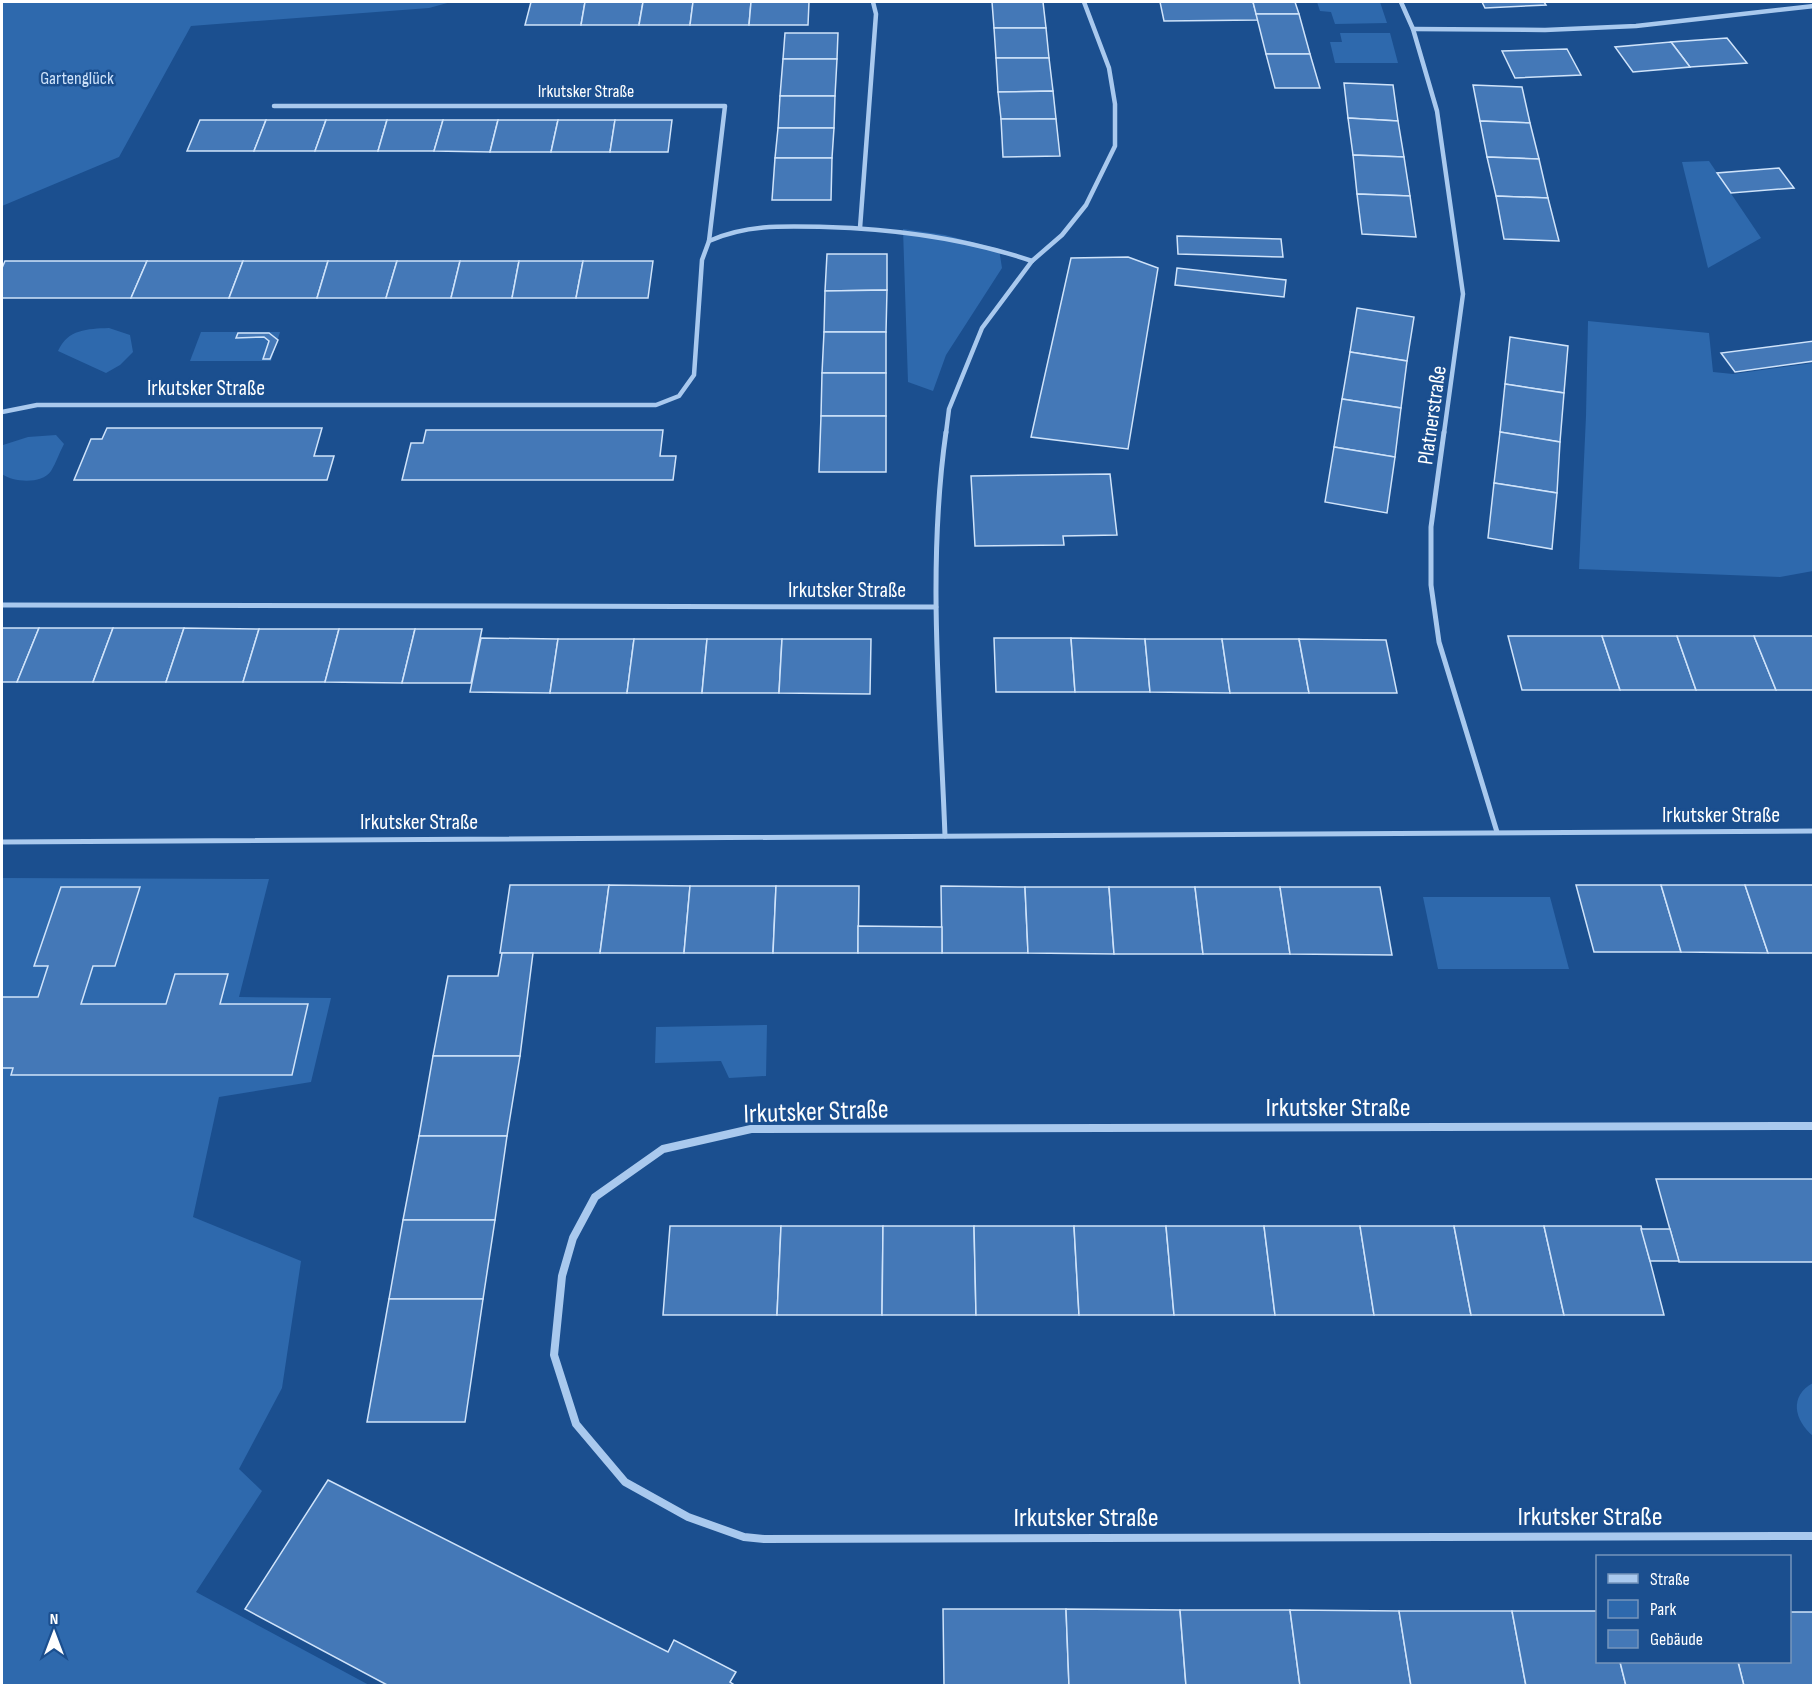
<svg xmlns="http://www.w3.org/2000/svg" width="1815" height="1687" font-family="'Sofia Sans Condensed',sans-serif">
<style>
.green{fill:#2e69ad}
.building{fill:#4478b7;stroke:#cfe3fa;stroke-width:1.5}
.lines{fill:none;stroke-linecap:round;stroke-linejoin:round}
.minor-far2{stroke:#a9c9ee;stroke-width:4.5}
.minor-far1{stroke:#a9c9ee;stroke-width:5}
.minor{stroke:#a9c9ee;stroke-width:8}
.labels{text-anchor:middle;stroke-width:5;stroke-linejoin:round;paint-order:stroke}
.far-park-label{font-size:18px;fill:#cfe3fa;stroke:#1b4f8f}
.far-street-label{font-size:18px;fill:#fff;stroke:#1b4f8f}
.street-label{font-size:22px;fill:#fff;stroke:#1b4f8f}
.near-street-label{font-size:27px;fill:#fff;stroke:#1b4f8f}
</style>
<rect width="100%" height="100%" fill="#1b4f8f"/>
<g class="green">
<path d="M2,2h449l-22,6 -238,18 -72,131 -117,49z"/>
<path d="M1317,2h63l7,21 -52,1 -4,-12 -11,-1z"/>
<path d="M1340,33h50l8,30h-63l-5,-21h12z"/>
<path d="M1709,161l52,77 -53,30 -26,-106z"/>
<path d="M903,229l42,6 54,14 3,19 -56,87 -13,36 -25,-9z"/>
<path d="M1588,321l121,12 4,39 20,2 80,-11v208l-33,6 -201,-8 7,-153z"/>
<path d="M109,328l21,7 3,17 -13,13 -14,8 -48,-22c10,-22 29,-22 51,-23z"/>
<path d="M201,332h79l-9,29h-81z"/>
<path d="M56,435l8,9c-5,9 -8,19 -13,27 -10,14 -38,11 -49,3l1,-29 25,-8z"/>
<path d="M2,878l267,1 -30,118 92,1 -20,84 -92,15 -26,120 108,44 -19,127 -43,81 23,22 -66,101 173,93 -367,1z"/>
<path d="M1423,897h127l19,72h-131z"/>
<path d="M767,1025l-1,51 -37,2 -8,-17 -66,2 1,-36z"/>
<path d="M1813,1383v53c-19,-16 -24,-40 0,-53z"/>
</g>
<g class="building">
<path d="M531,2h54l-4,23h-56z"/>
<path d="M585,2h58l-4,23h-58z"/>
<path d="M643,2h50l-3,23h-51z"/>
<path d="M693,2h58l-2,23h-59z"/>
<path d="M751,2h58l-1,23h-59z"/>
<path d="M992,2h51l3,26h-52z"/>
<path d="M1160,2h93l5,18 -94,1z"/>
<path d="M1253,2h42l4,12h-43z"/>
<path d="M1482,2h62l2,3 -61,3z"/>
<path d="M1256,14h43l11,40h-44z"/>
<path d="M994,28h52l3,30h-53z"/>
<path d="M785,33h53l-1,26h-54z"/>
<path d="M1727,38l20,25 -57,4 -19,-25z"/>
<path d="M1671,42l19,25 -57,5 -18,-25z"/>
<path d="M1567,49l14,26 -66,3 -13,-27z"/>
<path d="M1266,54h44l10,34h-45z"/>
<path d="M996,58h53l4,33 -55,1z"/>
<path d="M783,59h54l-2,37h-55z"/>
<path d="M1344,83l49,2 5,36 -50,-3z"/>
<path d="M1473,85l49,2 8,36 -50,-2z"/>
<path d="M1053,91l3,28h-55l-3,-27z"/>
<path d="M780,96h55l-1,32h-56z"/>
<path d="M1348,118l50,3 6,36 -51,-2z"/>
<path d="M1001,119h55l4,37 -57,1z"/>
<path d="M200,120h66l-12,31h-67z"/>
<path d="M266,120h60l-11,31h-61z"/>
<path d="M326,120h61l-9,31h-63z"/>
<path d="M387,120h56l-9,31h-56z"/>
<path d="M443,120h55l-8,32 -56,-1z"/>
<path d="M498,120h60l-7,32h-61z"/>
<path d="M558,120h57l-5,32h-59z"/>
<path d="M615,120h57l-4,32h-58z"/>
<path d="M1480,121l50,2 9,36 -52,-2z"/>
<path d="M778,128h56l-2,30h-57z"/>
<path d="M1353,155l51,2 6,39 -53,-2z"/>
<path d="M1487,157l52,2 9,39 -52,-2z"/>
<path d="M775,158h57l-1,42h-59z"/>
<path d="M1779,168l15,20 -63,5 -14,-20z"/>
<path d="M1357,194l53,2 6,41 -54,-3z"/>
<path d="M1496,196l52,2 11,43 -55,-2z"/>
<path d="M1177,236l104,3 2,18 -105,-3z"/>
<path d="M827,254h60v36l-62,1z"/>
<path d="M1128,257l30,11 -30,181 -97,-12 40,-179z"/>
<path d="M5,261h142l-16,37h-129v-30z"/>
<path d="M147,261h96l-14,37h-98z"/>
<path d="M243,261h85l-11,37h-88z"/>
<path d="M328,261h69l-11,37h-69z"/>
<path d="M397,261h63l-9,37h-65z"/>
<path d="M460,261h59l-7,37h-61z"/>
<path d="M519,261h64l-7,37h-64z"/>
<path d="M583,261h70l-5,37h-72z"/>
<path d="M1177,268l109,12 -2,17 -109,-12z"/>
<path d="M887,290l-1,42h-62l1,-41z"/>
<path d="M1357,308l57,9 -7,44 -57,-9z"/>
<path d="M824,332h62v41h-64z"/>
<path d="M238,333h31l9,7 -8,19h-7l6,-18 -5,-4 -28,1z"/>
<path d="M1510,337l58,9 -4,47 -59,-9z"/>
<path d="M1814,341v20l-79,11 -14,-19z"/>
<path d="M1350,352l57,9 -6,47 -59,-9z"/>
<path d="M822,373h64v43h-65z"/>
<path d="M1505,384l59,9 -4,49 -60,-10z"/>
<path d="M1342,399l59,9 -6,49 -61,-10z"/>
<path d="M821,416h65v56h-67z"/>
<path d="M107,428h215l-8,28h20l-7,24h-253l17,-41h11z"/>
<path d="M426,430h237l-3,26h16l-3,24h-271l9,-37h12z"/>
<path d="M1500,432l60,10 -3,51 -63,-10z"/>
<path d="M1334,447l61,10 -8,56 -62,-11z"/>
<path d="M1110,474l7,61 -54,1 1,9 -89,1 -4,-70z"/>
<path d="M1494,483l63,10 -5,56 -64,-11z"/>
<path d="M2,628h37l-22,54h-15z"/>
<path d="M39,628h74l-20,54h-76z"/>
<path d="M113,628h71l-18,54h-73z"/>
<path d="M184,628l75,1 -16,53h-77z"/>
<path d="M259,629h80l-14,53h-82z"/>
<path d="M339,629h76l-13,54 -77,-1z"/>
<path d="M415,629h67l-11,54h-69z"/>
<path d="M1508,636h94l18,54h-98z"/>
<path d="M1602,636h75l19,54h-76z"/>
<path d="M1677,636h77l22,54h-80z"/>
<path d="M1754,636h60v54h-38z"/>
<path d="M481,638l77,1 -8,54 -80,-1z"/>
<path d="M994,638h77l4,54h-79z"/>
<path d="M1071,638l74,1 5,53h-75z"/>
<path d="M558,639h76l-7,54h-77z"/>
<path d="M634,639h73l-5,54h-75z"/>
<path d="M707,639h75l-3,54h-77z"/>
<path d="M782,639h89l-1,55 -91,-1z"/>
<path d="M1145,639h77l8,54 -80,-1z"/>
<path d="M1222,639h77l10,54h-79z"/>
<path d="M1299,639l87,1 11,53h-88z"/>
<path d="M510,885h99l-9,68h-100z"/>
<path d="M609,885l81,1 -6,67h-84z"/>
<path d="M1576,885h85l20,67h-87z"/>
<path d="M1661,885h84l23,68 -87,-1z"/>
<path d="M1745,885h69v68h-46z"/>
<path d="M690,886h86l-3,67h-89z"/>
<path d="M776,886h83l-1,67h-85z"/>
<path d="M941,886l84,1 3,66h-86z"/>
<path d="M61,887h79l-25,79h-22l-12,38h85l9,-30h53l-8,30h88l-16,71h-281l2,-7h-11v-71h36l10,-31h-14z"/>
<path d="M1025,887h84l5,67 -86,-1z"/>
<path d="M1109,887h86l8,67h-89z"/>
<path d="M1195,887h85l10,67h-87z"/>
<path d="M1280,887h100l12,68 -102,-1z"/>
<path d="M858,926l84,1v26h-84z"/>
<path d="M502,953h31l-13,103h-87l15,-80h50z"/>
<path d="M433,1056h87l-13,80h-88z"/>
<path d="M419,1136h88l-12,84h-92z"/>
<path d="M1656,1179h158v83h-135z"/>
<path d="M403,1220h92l-12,79h-94z"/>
<path d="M670,1226h111l-4,89h-114z"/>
<path d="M781,1226h102l-1,89h-105z"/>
<path d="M883,1226h91l2,89h-94z"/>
<path d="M974,1226h100l5,89h-103z"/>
<path d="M1074,1226h92l8,89h-95z"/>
<path d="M1166,1226h98l11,89h-101z"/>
<path d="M1264,1226h96l14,89h-99z"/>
<path d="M1360,1226h94l17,89h-97z"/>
<path d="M1454,1226h90l20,89h-93z"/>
<path d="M1544,1226h97l23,89h-100z"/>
<path d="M1641,1229h29l9,32h-29z"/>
<path d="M389,1299h94l-18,123h-98z"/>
<path d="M328,1480l340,172 6,-12 62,32 -6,10 6,4h-347l-144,-77z"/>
<path d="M943,1609h123l3,77h-125z"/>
<path d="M1066,1609l114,1 6,76h-117z"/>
<path d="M1180,1610h110l10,76h-114z"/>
<path d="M1290,1610l109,1 12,75h-111z"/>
<path d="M1399,1611h113l14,75h-115z"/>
<path d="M1512,1611h86v51h22l6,24h-100z"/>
<path d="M1790,1612h24v74h-70l-6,-24h52z"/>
<path d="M1620,1662h118l6,24h-118z"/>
</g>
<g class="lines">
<g class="minor-far2">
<path d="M1401,2l12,27 24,82 26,183 -19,139"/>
<path d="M1413,29l132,1 91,-4 178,-20"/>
<path d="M274,106h451l-16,135"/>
<path d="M860,228l16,-214 -3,-12"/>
<path d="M2,412l35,-7h619l23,-9 15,-21 8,-115 7,-19c38,-17 76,-15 117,-14 71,2 138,11 206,34"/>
<path d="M946,433l3,-24 33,-81 50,-67 30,-26 24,-30 29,-59v-42l-6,-36 -25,-66"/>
</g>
<g class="minor-far1">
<path d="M1444,432l-13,95v58l8,57 58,190"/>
<path d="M2,605l934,2"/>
<path d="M945,836c-5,-134 -18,-271 1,-404"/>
<path d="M2,842l1812,-11"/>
</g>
<path class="minor" d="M1814,1126l-1063,3 -88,20 -68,48 -22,41 -11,38 -8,79 22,69 49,58 63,35 56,20 20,2 1050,-3"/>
</g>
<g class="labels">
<g class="far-park-label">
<text x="77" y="84">Gartenglück</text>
</g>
<g class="far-street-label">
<text x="586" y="97">Irkutsker Straße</text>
</g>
<g class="street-label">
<text x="206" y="395">Irkutsker Straße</text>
<text transform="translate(1431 415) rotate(-82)" y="8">Platnerstraße</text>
<text x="847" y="597">Irkutsker Straße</text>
<text x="1721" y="822">Irkutsker Straße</text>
<text x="419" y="829">Irkutsker Straße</text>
</g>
<g class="near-street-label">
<text x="1338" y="1116">Irkutsker Straße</text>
<text transform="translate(816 1111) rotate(-2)" y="9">Irkutsker Straße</text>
<text x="1590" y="1525">Irkutsker Straße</text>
<text x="1086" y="1526">Irkutsker Straße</text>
</g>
</g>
<rect width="1815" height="1687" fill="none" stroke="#ffffff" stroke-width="6"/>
<rect x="1596" y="1555" width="195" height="108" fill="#1b4f8f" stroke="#7695bc" stroke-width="1.5"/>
<rect x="1608" y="1574" width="30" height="9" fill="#a9c9ee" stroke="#7695bc" stroke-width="1.5"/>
<text x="1650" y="1585" font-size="18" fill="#ffffff">Straße</text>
<rect x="1608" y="1600" width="30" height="18" fill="#2e69ad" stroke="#7695bc" stroke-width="1.5"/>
<text x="1650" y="1615" font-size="18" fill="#ffffff">Park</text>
<rect x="1608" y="1630" width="30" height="18" fill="#4478b7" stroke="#7695bc" stroke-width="1.5"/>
<text x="1650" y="1645" font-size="18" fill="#ffffff">Gebäude</text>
<g transform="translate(54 1633)" stroke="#1b4f8f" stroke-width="4.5" paint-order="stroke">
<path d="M0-4.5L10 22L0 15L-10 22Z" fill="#ffffff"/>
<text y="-9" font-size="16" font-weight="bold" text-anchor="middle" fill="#ffffff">N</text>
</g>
</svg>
